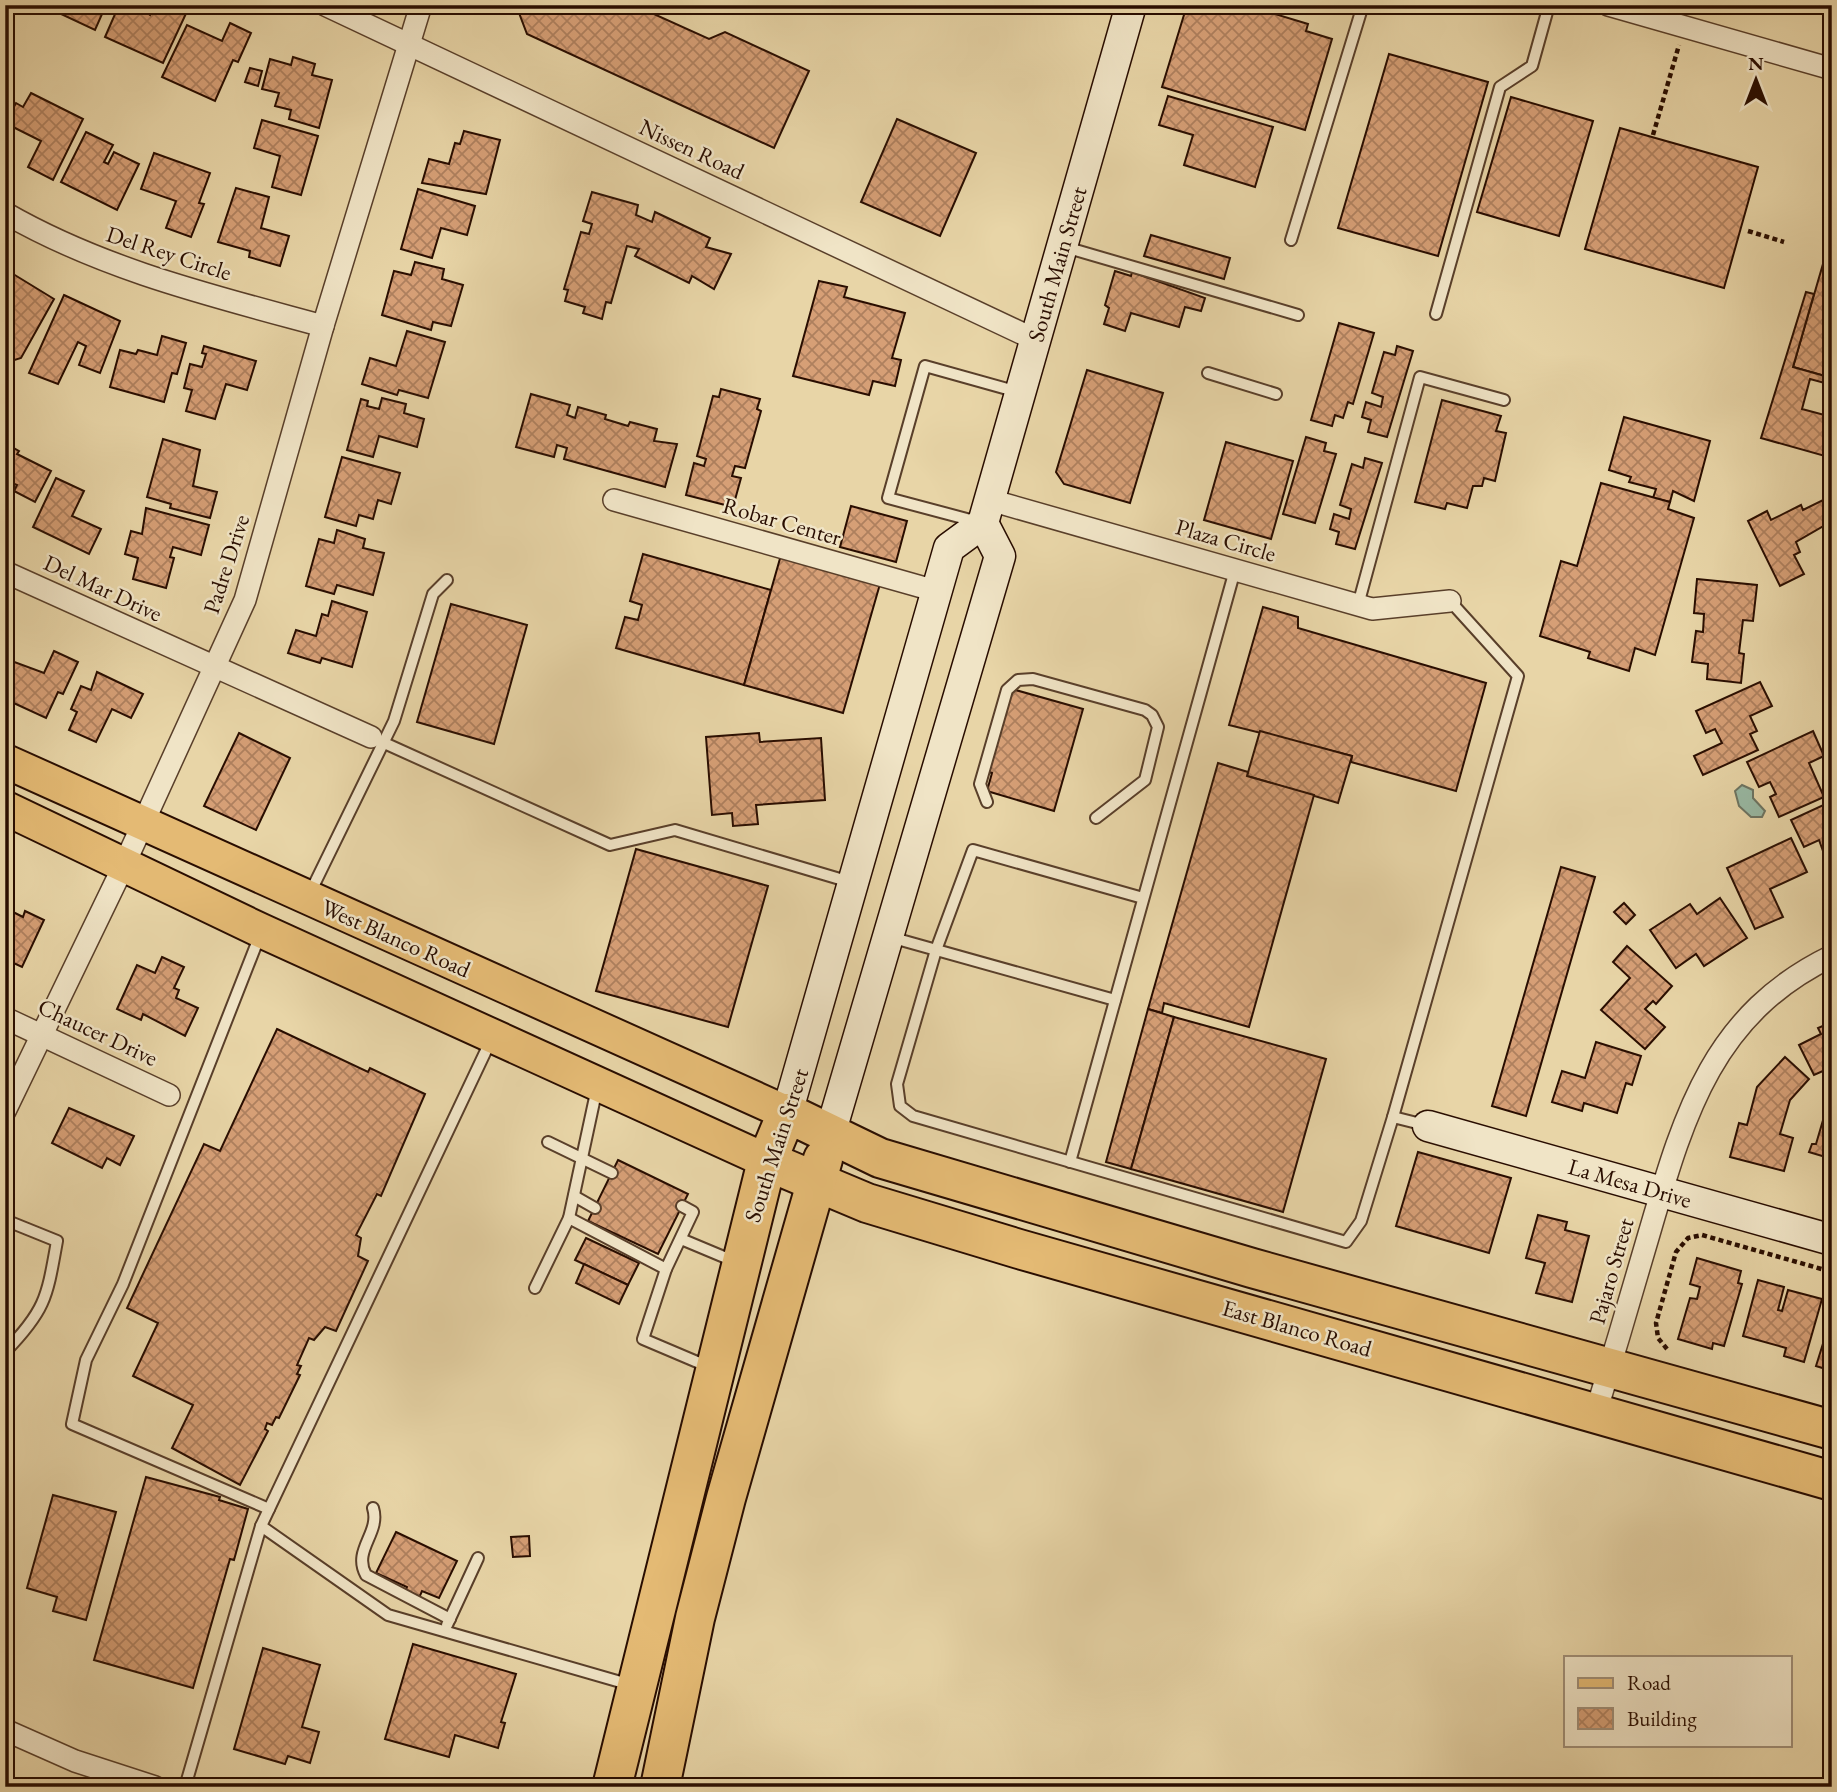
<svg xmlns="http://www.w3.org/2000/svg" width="1837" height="1792" font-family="'EB Garamond',serif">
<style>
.water{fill:#98b9a4;stroke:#6c7462;stroke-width:2}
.building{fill:url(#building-cross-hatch);stroke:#290d00;stroke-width:2}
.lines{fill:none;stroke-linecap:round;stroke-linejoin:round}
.lane-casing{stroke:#593f2a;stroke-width:14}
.street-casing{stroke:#593f2a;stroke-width:24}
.secondary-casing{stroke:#290d00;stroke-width:33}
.primary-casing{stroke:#290d00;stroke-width:37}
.highway-casing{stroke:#290d00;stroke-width:42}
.path{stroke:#290d00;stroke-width:4.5;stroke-dasharray:5 3.5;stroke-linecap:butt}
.lane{stroke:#f0e4c6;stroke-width:10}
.street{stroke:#f0e4c6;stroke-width:21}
.secondary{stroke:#f0e4c6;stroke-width:30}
.primary{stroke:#e4ba74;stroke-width:33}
.highway{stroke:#e4ba74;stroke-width:38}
.labels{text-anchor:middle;stroke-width:5;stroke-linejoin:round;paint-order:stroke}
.street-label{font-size:23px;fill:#290d00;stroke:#f0e4c6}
</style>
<defs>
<pattern id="building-cross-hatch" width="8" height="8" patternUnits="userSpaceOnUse" patternTransform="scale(1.75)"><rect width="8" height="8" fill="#d69f76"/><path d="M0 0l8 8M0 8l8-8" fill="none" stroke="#ae805e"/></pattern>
</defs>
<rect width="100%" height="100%" fill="#e8d5a7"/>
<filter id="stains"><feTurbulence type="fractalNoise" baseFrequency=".00286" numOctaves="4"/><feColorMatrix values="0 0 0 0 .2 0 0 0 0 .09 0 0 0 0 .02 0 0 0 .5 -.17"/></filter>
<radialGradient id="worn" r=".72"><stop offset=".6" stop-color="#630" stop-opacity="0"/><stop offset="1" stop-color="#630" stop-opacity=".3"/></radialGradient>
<path class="water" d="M1742,785l11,5v8l12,13 -3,6h-11l-12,-11 -4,-15z"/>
<g class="building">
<path d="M42,5h64l-11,25z"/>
<path d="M119,5h18l13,10 4,-10h36l-27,58 -58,-26z"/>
<path d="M516,5h118l75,34 16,-7 84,39 -35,77 -247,-114z"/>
<path d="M1187,5h58l63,19 -2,7 26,8 -27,91 -143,-43z"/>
<path d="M1807,5h25v7z"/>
<path d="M230,23l21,10 -13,29 -5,-2 -18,41 -53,-24 25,-52 35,16z"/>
<path d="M1389,54l99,28 -50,174 -100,-28z"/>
<path d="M293,57l22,7 -3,11 20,5 -13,48 -30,-9 2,-9 -16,-4 4,-13 -17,-4 8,-30 21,6z"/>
<path d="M250,68l12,3 -4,15 -13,-4z"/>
<path d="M31,93l52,26 -30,61 -25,-13 13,-26 -36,-18 11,-20 7,4z"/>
<path d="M1168,96l105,31 -18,60 -71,-22 9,-30 -34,-10z"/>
<path d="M1511,97l82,24 -34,115 -82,-24z"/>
<path d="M897,119l79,34 -36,83 -79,-34z"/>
<path d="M262,120l56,16 -17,59 -29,-8 8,-31 -26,-8z"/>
<path d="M1620,128l138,39 -34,121 -139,-39z"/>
<path d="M464,131l36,9 -14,54 -64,-11 7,-24 20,5 6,-21 5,1z"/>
<path d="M86,132l27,13 -9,17 4,2 6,-12 25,12 -22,46 -56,-28z"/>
<path d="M154,153l56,20 -11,30 5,1 -13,33 -25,-9 10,-27 -35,-12z"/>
<path d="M236,188l33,9 -8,31 28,8 -9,30 -31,-9 1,-6 -32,-9z"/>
<path d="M418,189l57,17 -8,29 -26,-7 -9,30 -31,-9z"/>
<path d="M592,192l46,13 -2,10 16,7 3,-10 55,26 -4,9 25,7 -17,35 -22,-13 -3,7 -54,-27 4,-7 -12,-3 -16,57 -5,-1 -4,17 -19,-6 2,-6 -20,-6 3,-11 -4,-1 17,-57 8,2 3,-10 -9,-3z"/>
<path d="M1832,233v145l-39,-11z"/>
<path d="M1151,235l79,23 -6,21 -80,-23z"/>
<path d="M415,262l29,7 -2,10 21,6 -12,41 -18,-4 -2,8 -49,-15 12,-44 17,4z"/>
<path d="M5,269l49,30 -33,59 -16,5v-22l9,-15 -2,-9 -5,-1 -2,3z"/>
<path d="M1115,271l16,5 1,-4 73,26 -4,13 -16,-4 -6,20 -48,-14 -6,18 -21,-7 5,-16 -4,-3z"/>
<path d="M819,281l28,6 -3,10 61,16 -13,45 9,2 -6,26 -22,-5 -4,14 -76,-19z"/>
<path d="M1806,292l8,2 -21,73 39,11v7l-22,-6 -8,30 30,8v41l-71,-20z"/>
<path d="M64,295l56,26 -20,52 -21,-8 7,-19 -8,-4 -20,42 -29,-11z"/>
<path d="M1339,323l35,10 -21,71 -5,-2 -5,16 -8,-3 -3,11 -21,-6z"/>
<path d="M407,331l38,11 -17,56 -29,-8 -2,5 -35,-11 8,-26 26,8z"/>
<path d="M162,336l24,7 -9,31 -5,-1 -8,29 -54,-15 10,-37 16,4 2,-4 19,5z"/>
<path d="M204,346l52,15 -9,29 -21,-6 -11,35 -29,-8 6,-21 -8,-2 6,-24 12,3 4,-13 -4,-1z"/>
<path d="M1397,346l16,5 -26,86 -19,-5 3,-12 -9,-3 4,-15 15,5 2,-10 -11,-4 12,-41 11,3z"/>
<path d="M1087,370l76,23 -33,110 -66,-19 -8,-12z"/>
<path d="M721,389l39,10 -3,10 4,2 -16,57 -10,-2 -3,10 9,2 -8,29 -47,-12 8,-32 10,3 2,-7 -9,-3 16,-60 6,1z"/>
<path d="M531,394l39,11 -3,10 8,3 3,-11 28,8 -1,4 23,7 2,-4 27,7 -3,12 23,3 -12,43 -101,-28 3,-11 -10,-3 -3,12 -38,-10z"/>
<path d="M382,398l24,6 -2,9 20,6 -7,28 -38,-11 -6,21 -26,-7 14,-51 7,2 -1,5 12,3z"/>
<path d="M1442,400l59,16 -5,15 10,2 -11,48 -11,-3 -2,8h-9l-6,22 -20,-5 -2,6 -30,-7z"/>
<path d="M1624,417l86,24 -16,60 -21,-10 -3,11 -17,-4 3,-9 -27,-7 2,-5 -22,-7z"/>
<path d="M1306,437l20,6 -2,8 12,3 -21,69 -32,-9z"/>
<path d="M163,439l37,11 -7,36 24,6 -7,26 -40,-10 1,-4 -24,-7z"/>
<path d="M5,440l8,4 -1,3 7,4 -2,3 34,17 -16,31 -21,-11 3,-6 -12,-5z"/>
<path d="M1226,442l67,19 -22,78 -67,-19z"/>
<path d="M342,457l58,16 -9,31 -13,-4 -5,19 -14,-4 -3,11 -31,-9z"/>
<path d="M1365,458l17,5 -27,86 -19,-5 3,-12 -9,-3 4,-15 15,5 2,-10 -11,-4 12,-41 11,4z"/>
<path d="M56,478l28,13 -12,25 29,13 -12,25 -56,-27z"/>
<path d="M1601,483l69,19 -2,7 26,9 -39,137 -20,-7 -6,23 -41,-13 2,-6 -50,-16 21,-75 16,5z"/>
<path d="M1823,500l9,21 -36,21 4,10 -6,3 10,19 -24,12 -32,-65 19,-10 4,9 30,-15 2,5z"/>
<path d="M851,506l56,15 -11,41 -56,-15z"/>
<path d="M146,508l63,17 -8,30 -28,-8 -3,10 4,1 -8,30 -33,-9 5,-21 -13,-4 6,-23 11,3z"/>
<path d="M337,530l28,9 -2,9 21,5 -11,42 -36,-10 -3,9 -28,-8 13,-47 15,4z"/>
<path d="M643,554l128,36 -27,95 -128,-37 9,-31 13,3 4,-15 -12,-4z"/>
<path d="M781,555l99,29 -37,129 -99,-28z"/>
<path d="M1697,579l60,6 -4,36 -10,-1 -4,33 5,1 -3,29 -34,-4 1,-15 -16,-2 4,-31 7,1 1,-18 -10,-1z"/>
<path d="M332,601l35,11 -15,55 -30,-9 -2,5 -32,-10 8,-23 20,6 6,-22 6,2z"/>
<path d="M451,604l76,21 -33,119 -77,-22z"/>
<path d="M1263,607l35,10v11l188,55 -30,108 -105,-29 1,-6 -123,-31z"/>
<path d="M54,651l24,11 -15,32 -5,-2 -12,26 -41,-19v-30l4,-9 35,13z"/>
<path d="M97,672l46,22 -12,24 -19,-9 -16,33 -27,-12 8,-18 -6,-3 10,-23 10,4z"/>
<path d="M1760,682l12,24 -22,10 7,15 -7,3 8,16 -55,25 -9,-19 28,-13 -7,-14 -9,4 -10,-22z"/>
<path d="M1012,689l71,20 -29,102 -67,-20 5,-18 -7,-2z"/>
<path d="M1260,731l92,25 -14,47 -91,-27z"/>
<path d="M1813,731l11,25 -15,7 15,34 -45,20 -9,-20 6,-3 -6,-12 -11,5 -12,-25z"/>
<path d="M239,733l51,25 -34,72 -52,-24z"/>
<path d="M759,733l1,9 61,-4 4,62 -69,5 2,19 -25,2 -1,-13 -20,2 -6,-78z"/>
<path d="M1218,763l30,9 -1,4 67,19 -65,232 -85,-24 -2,10 -14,-4z"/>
<path d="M1832,801v75l-13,-36 -15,7 -13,-27z"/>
<path d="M1791,838l16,34 -37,17 13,28 -28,12 -28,-61z"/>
<path d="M636,849l132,37 -40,141 -132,-36z"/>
<path d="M1561,867l34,10 -69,239 -34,-10z"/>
<path d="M1720,898l27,40 -43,28 -8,-12 -20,14 -26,-38 40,-26 7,10z"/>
<path d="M1624,903l11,12 -9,9 -12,-12z"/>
<path d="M5,908l18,9 2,-6 19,9 -22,47 -17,-8z"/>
<path d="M1627,946l45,40 -16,18 -3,-3 -8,8 20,18 -20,22 -44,-39 29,-32 -17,-16z"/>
<path d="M162,957l22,10 -10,21 5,2 -3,8 22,10 -13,28 -42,-22 -2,6 -24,-11 20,-44 18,8z"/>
<path d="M1148,1009l26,8 -43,152 -25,-7z"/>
<path d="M1174,1017l152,42 -43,153 -152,-43z"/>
<path d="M1832,1022v45l-18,8 -15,-30 22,-11 -3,-6z"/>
<path d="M277,1029l91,43 2,-4 55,26 -44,102 -4,-2 -21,41 5,3 -3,18 10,5 -32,70 -11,-4 -11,13 -5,-2 -12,27 4,1 -4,8 3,1 -21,43 -3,-1 -4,8 -5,-2 -2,6 3,2 -28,54 -68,-37 21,-43 -60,-29 25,-53 -31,-15 77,-164 16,7z"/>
<path d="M1596,1042l45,14 -9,29 -6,-2 -9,30 -33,-10 -2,8 -30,-9 10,-31 23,7z"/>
<path d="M1785,1057l24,22 -19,21 -10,34 13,4 -9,33 -54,-14 9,-34 8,2 10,-38z"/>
<path d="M1831,1093h1v66l-23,-7 3,-8h4z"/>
<path d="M69,1108l65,28 -14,29 -13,-7 -5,10 -50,-25z"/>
<path d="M1418,1152l93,26 -22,75 -93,-27z"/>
<path d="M618,1160l70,34 -30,60 -70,-33z"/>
<path d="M1538,1215l29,7 -2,8 24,6 -17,66 -36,-9 9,-30 -19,-5z"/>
<path d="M586,1238l53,25 -11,22 -53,-25z"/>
<path d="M1697,1258l44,13 -3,12 4,1 -18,62 -11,-3 -1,6 -34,-10 12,-41 7,1 3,-12 -10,-3z"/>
<path d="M584,1264l44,21 -9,19 -43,-21z"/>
<path d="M1758,1280l26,7 -6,23 4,1 6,-21 34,9 -18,63 -20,-6 2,-8 -43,-12z"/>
<path d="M1826,1334l6,2v35l-16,-5z"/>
<path d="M146,1477l74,20 -1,3 29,9 -14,51 -4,-1 -37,129 -99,-28z"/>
<path d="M53,1495l63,17 -30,108 -33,-9 4,-14 -30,-9z"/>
<path d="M396,1532l61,29 -18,37 -17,-7 -3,7 -14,-6 2,-5 -31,-14z"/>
<path d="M529,1536l1,20 -17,1 -2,-20z"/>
<path d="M413,1644l103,30 -15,48 4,1 -7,25 -43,-13 -6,22 -64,-18z"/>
<path d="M263,1648l57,17 -18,62 17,5 -9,31 -22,-7 -3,8 -51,-15z"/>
</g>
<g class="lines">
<defs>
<g id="lane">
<path d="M1291,240l72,-235"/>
<path d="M1065,247l233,68"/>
<path d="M1436,314l64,-227 32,-21 17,-61"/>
<path d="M1208,373l68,21"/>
<path d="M978,522l-90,-24 37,-132 93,26"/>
<path d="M1358,605l62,-228 84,23"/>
<path d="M371,737l239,108 65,-15 175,52"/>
<path d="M987,802l-7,-18 27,-94 11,-10 15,-1 112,31 7,5 6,12 -13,53 -49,38"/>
<path d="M309,895l85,-174 39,-127 14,-14"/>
<path d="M1143,898l-170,-48 -37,100 -39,134 3,22 13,10 433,126 15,-21 32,-104 32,8"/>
<path d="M260,935l-137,349 -37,76 -14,64 197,85"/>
<path d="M890,937l225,63"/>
<path d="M1393,1117l125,-441 -68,-75"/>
<path d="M548,1142l64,31"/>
<path d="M1070,1162l165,-592"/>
<path d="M574,1196l21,12"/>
<path d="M569,1218l28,-130"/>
<path d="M5,1220l52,21c-10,56 -11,69 -52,111"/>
<path d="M681,1239l55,23"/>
<path d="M666,1269l27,-57 -11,-6"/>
<path d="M535,1288l34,-70 97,51 -23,70 66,28"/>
<path d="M373,1508c8,25 -21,42 -7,67l84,44"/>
<path d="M261,1526l127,89 243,70"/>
<path d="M447,1625l31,-67"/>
<path d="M185,1787l76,-261 230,-486"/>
</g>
<g id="street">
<path d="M325,5l711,335"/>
<path d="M1608,5l224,64"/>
<path d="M5,213c99,57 208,83 318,113"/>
<path d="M614,500l322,91"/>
<path d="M990,500l382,109 78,-8"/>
<path d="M5,572l366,165"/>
<path d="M5,1018l164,77"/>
<path d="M5,1111l119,-246 121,-265 78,-274 98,-321"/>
<path d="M1596,1412c18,-59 36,-119 53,-178 35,-119 63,-220 183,-278"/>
<path d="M5,1730l70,31 80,26"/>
</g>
<g id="secondary">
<path d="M787,1113l162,-565 34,-25 148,-518"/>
<path d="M1428,1126l404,114"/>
<path d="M830,1134l170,-578 -17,-33"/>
</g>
<g id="primary">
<path d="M5,761l782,352"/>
<path d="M5,808l257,123 505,230"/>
</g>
<g id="highway">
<path d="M767,1161l100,42 152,46 813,232"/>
<path d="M612,1787l155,-626 20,-48 93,45 372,110 580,162"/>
<path d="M660,1787l35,-169 31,-120 97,-339"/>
</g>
</defs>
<use href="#lane" class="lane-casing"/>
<use href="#street" class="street-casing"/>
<use href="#secondary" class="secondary-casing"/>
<use href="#primary" class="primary-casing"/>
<use href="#highway" class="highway-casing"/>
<g class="path">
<path d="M1653,135l26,-90"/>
<path d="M1748,231l36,11"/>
<path d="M1667,1349l-9,-11 -2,-15 20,-71 12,-14 14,-3 130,37"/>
</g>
<use href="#lane" class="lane"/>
<use href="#street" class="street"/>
<use href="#secondary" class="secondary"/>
<use href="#primary" class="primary"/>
<use href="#highway" class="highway"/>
</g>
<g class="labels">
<g class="street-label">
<text transform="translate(692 149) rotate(25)" y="8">Nissen Road</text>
<text transform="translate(169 253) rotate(18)" y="8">Del Rey Circle</text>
<text transform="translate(1057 264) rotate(-74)" y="8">South Main Street</text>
<text transform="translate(782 521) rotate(16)" y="8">Robar Center</text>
<text transform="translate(1226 540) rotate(16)" y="8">Plaza Circle</text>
<text transform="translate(226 564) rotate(-72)" y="8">Padre Drive</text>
<text transform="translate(103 588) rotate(25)" y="8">Del Mar Drive</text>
<text transform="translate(396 938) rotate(24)" y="8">West Blanco Road</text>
<text transform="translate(98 1032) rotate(25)" y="8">Chaucer Drive</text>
<text transform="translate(776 1145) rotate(-72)" y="8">South Main Street</text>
<text transform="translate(1630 1183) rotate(16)" y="8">La Mesa Drive</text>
<text transform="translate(1611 1271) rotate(-74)" y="8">Pajaro Street</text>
<text transform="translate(1297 1328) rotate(16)" y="8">East Blanco Road</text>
</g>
</g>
<rect width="1837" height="1792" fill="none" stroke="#e8d5a7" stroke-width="28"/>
<rect x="7" y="7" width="1823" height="1778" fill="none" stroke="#290d00" stroke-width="3.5"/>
<rect x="14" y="14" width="1809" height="1764" fill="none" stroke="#290d00" stroke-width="2"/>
<rect x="1564" y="1656" width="228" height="91" fill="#f0e4c6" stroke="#a08e77" stroke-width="2"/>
<rect x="1578" y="1678" width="35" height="10" fill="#e4ba74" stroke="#a08e77" stroke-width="2"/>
<text x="1627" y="1690" font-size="21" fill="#290d00">Road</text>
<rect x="1578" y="1708" width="35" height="21" fill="url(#building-cross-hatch)" stroke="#a08e77" stroke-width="2"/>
<text x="1627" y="1726" font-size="21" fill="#290d00">Building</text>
<g transform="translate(1756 80)" stroke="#f0e4c6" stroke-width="5" paint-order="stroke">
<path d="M0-5L12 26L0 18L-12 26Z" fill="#290d00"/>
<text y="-10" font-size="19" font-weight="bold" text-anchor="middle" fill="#290d00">N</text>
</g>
<rect width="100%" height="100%" filter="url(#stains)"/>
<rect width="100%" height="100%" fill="url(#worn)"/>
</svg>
